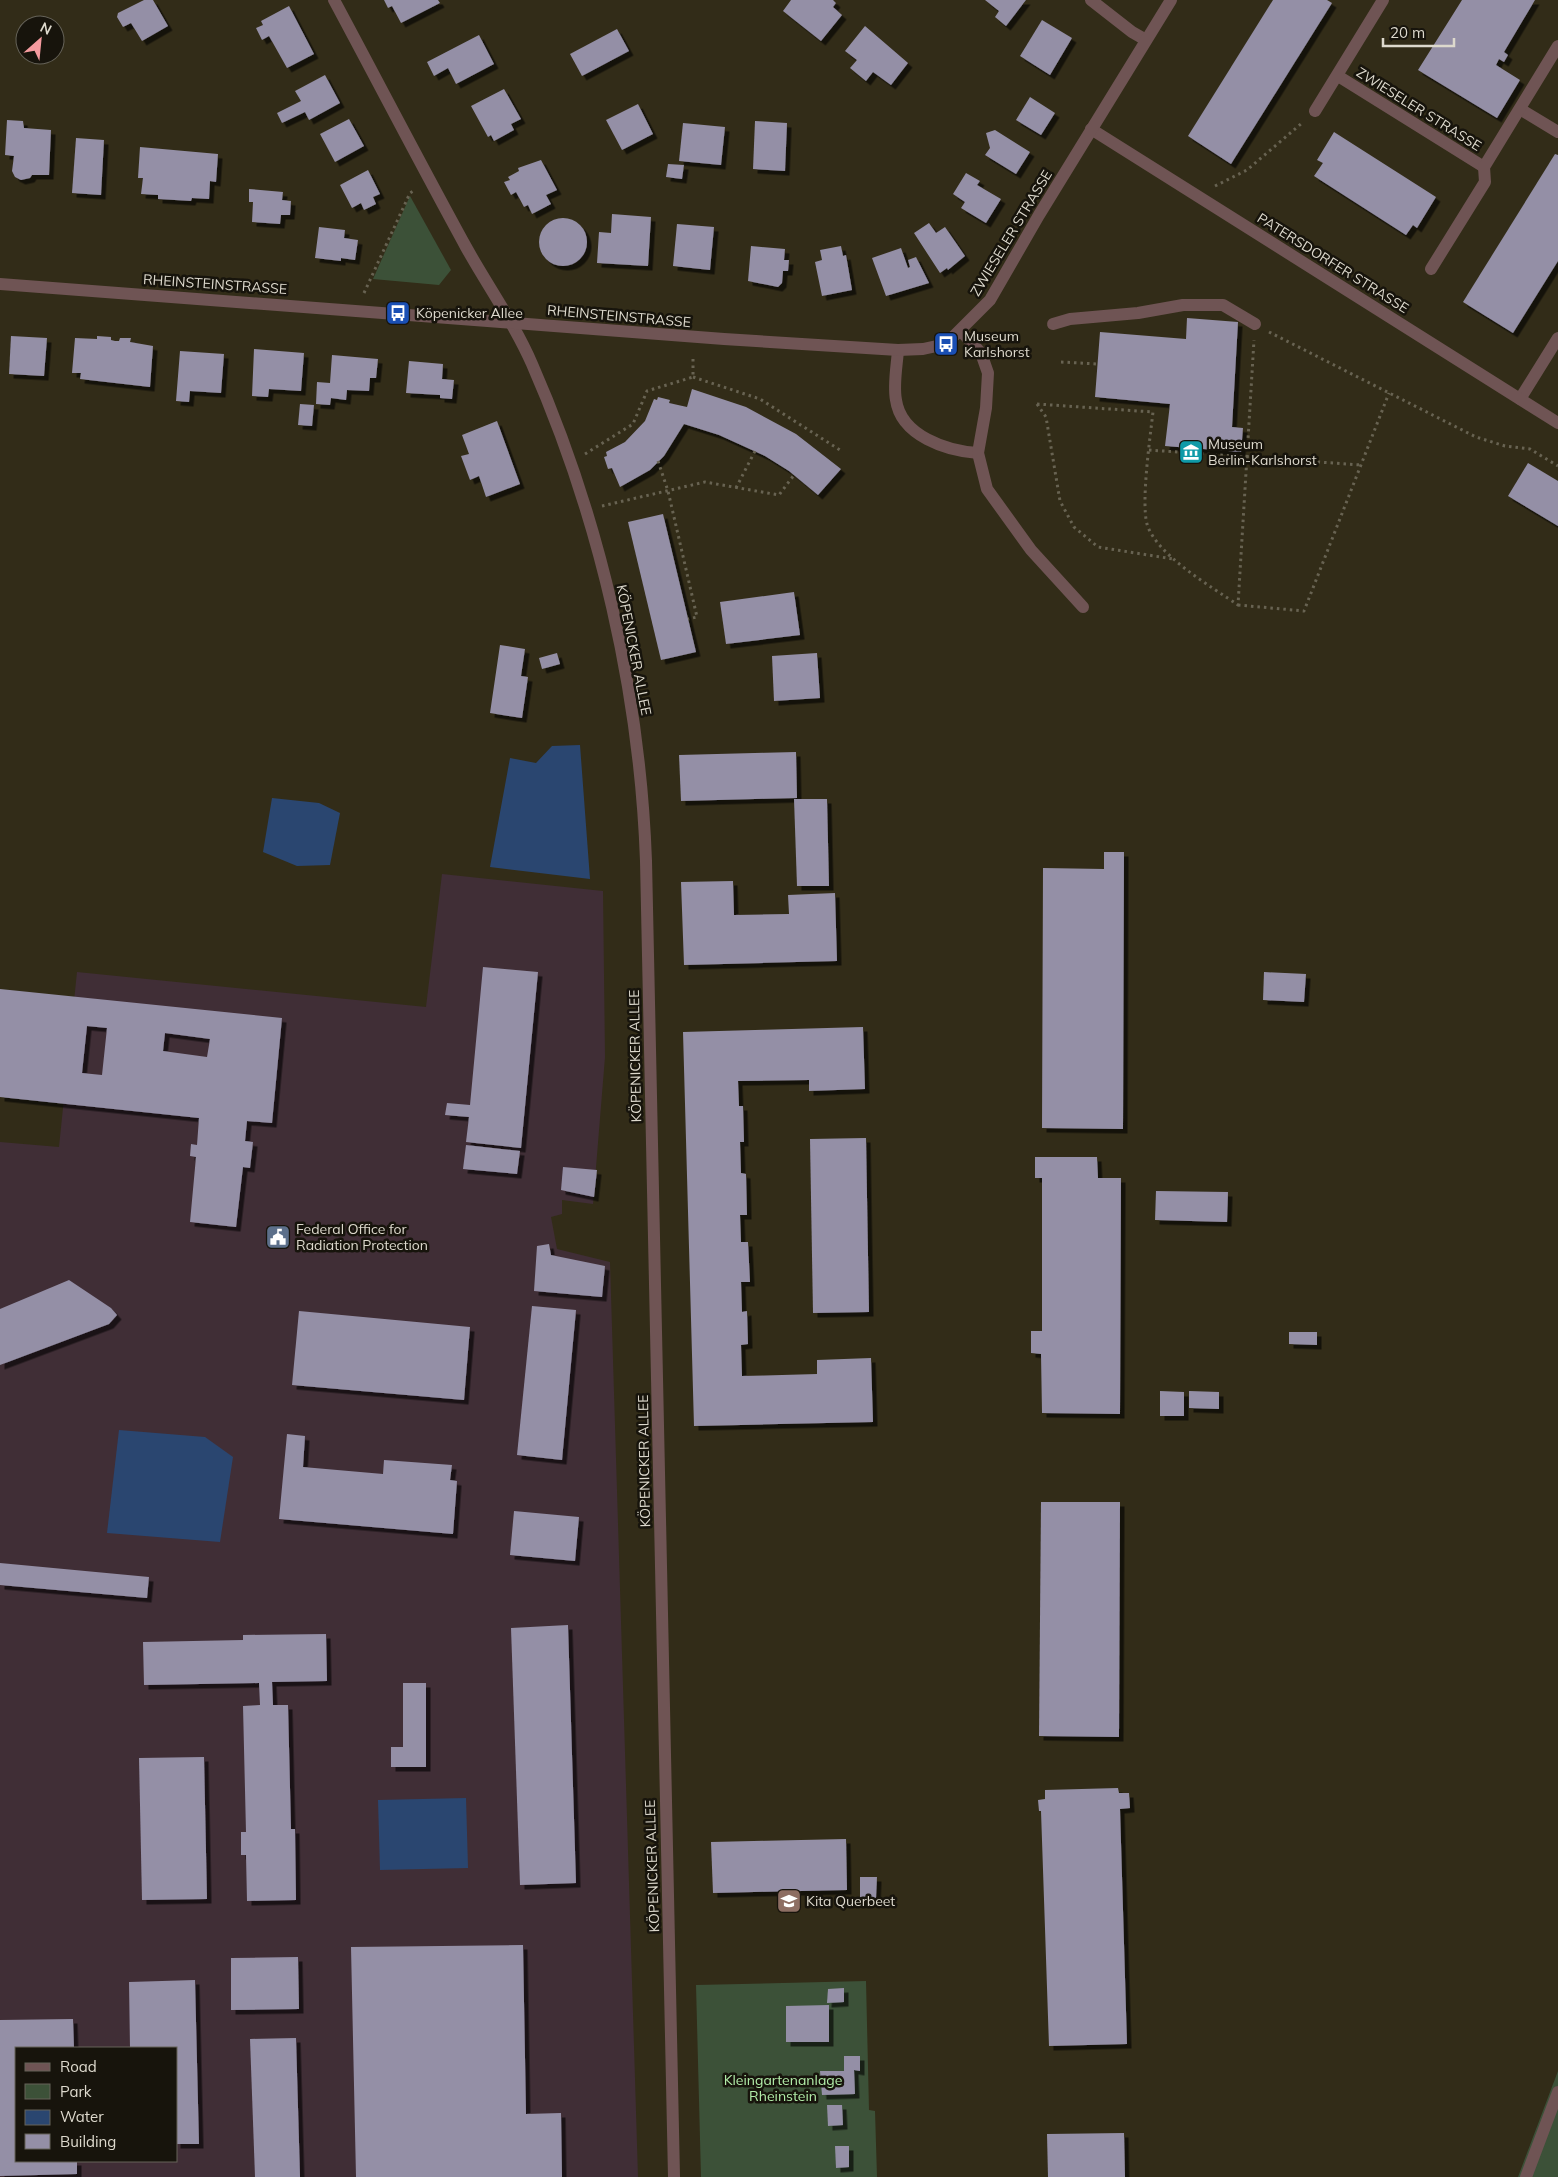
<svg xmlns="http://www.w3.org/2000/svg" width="1558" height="2177" font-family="Mulish,sans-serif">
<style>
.commercial{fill:#402e36;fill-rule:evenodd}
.green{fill:#3c5138}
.water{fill:#2a4670}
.building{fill:#948fa6;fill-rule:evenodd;filter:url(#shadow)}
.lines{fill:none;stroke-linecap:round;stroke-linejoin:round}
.path{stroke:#686352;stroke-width:3;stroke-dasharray:2.5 4;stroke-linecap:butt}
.lane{stroke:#6f5454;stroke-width:12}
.street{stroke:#6f5454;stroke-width:12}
.labels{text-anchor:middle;stroke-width:5;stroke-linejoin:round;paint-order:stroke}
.street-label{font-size:14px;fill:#ddd9cd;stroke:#17140c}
.poi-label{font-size:14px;fill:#ddd9cd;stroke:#17140c;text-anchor:start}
.park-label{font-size:14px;fill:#b2eda9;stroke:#17140c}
</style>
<defs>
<filter id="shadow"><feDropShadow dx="4.5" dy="4.5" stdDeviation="0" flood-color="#0009"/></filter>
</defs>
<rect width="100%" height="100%" fill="#322c18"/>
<path class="commercial" d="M442,874l161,17 2,166 -12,147 -31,-4v14l-11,3 6,32 53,13 28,915h-638v-1035l59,5 18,-175 349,35zM16,2048h160v113h-160z"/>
<g class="green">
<path d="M410,196l41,74 -12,15 -66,-6z"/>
<path d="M866,1981l3,129 6,1 2,66h-176l-5,-192z"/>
<path d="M1558,2071v106h-40z"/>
</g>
<g class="water">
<path d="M580,745l10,134 -100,-12 20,-109 26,5 16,-17z"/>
<path d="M272,798l47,5 21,10 -10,52 -33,1 -34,-14z"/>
<path d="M119,1430l86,7 28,20 -13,85 -113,-9z"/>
<path d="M466,1798l2,70 -88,2 -2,-70z"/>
</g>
<g class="building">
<path d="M144,0h9l15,26 -26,15 -11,-18 -8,4 -6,-10 1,-4z"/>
<path d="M384,0h54l2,3 -39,20 -9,-17 -4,2z"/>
<path d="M791,0h42l3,3 -3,4 9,8 -21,26 -38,-30z"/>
<path d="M985,0h41l-20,26 -11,-9 4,-6z"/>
<path d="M1273,0h54l5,3 -101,161 -43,-28z"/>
<path d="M1462,0h73l-31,52 4,3 -4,7 -5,-3 -3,6 24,15 -23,38 -79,-48z"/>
<path d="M289,6l25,48 -27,14 -18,-32 -7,4 -6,-12 7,-3 -2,-4z"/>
<path d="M1042,20l30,18 -22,37 -30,-19z"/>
<path d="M865,26l43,37 -17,22 -18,-13 -7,9 -16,-13 7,-8 -12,-9z"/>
<path d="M617,29l12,22 -47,25 -12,-22z"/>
<path d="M479,35l15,29 -38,20 -8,-16 -14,8 -7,-14z"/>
<path d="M325,75l15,28 -31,17 -4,-8 -23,11 -5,-10 24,-12 -6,-10z"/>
<path d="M504,89l17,30 -10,5 3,6 -20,11 -3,-6 -3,2 -17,-31z"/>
<path d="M1030,97l25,16 -14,22 -25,-15z"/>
<path d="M638,104l15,30 -31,16 -16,-30z"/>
<path d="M349,119l15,27 -29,16 -15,-28z"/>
<path d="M7,120l16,1 1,7 27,2 -2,45h-17l-2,3 -9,2 -6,-3 -3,-6 2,-15 -9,-1z"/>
<path d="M755,121l32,2 -2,48 -32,-2z"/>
<path d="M683,123l42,4 -4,38 -42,-4z"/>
<path d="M995,130l35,22 -14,22 -31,-19 5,-7 -4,-15z"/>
<path d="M1334,132l102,65 -19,31 -4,-3 -7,10 -92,-59 9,-13 -6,-3z"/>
<path d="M76,138l28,2 -3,55 -29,-2z"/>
<path d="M140,147l78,7 -2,28 -6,-1 -1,18 -17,-1 -1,3 -16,-1 -17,-1v-4l-17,-1 2,-16h-5z"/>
<path d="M1555,154l3,1v106l-45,72 -50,-31z"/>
<path d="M541,160l16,30 -11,5 5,9 -19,10 -4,-9 -4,2 -8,-15 -5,3 -7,-13 6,-2 -2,-3 11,-6 -1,-3z"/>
<path d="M668,164l16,1 -2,14 -16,-2z"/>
<path d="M368,170l12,24 -7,3 3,7 -12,6 -3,-7 -9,5 -12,-23z"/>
<path d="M966,173l14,8 -3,4 24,14 -15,24 -25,-15 4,-6 -12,-8z"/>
<path d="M249,189l34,3 -1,8 9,1 -1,14h-9l-1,9 -28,-2 1,-20h-4z"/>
<path d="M612,214l39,3 -3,49 -51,-3 2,-31 12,1z"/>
<circle cx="563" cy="242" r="24"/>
<path d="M929,223l7,10 9,-6 20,29 -17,14 -1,-2 -7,5 -26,-40z"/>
<path d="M677,224l37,3 -4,43 -37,-4z"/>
<path d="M319,227l26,3 -1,8 14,2 -3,20 -14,-2v3l-26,-3z"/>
<path d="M751,246l34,3 -1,11h5l-1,11h-5l-1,12 -4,4 -30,-6z"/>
<path d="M841,246l2,10 3,-1 6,35 -30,6 -7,-34 7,-2 -2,-10z"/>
<path d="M901,248l7,20 2,-1 -2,-7 8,-3 13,26 -43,13 -14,-38z"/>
<path d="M1187,318l51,4 -6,105 11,1 -2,24 -76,-6 5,-42 -75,-7 5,-65 86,7z"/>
<path d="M11,336l36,2 -3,38 -35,-2z"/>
<path d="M97,336l14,1v3l4,1h4l1,-3h11l-1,4 23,4 -3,41 -70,-8 1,-6h-9l3,-35 22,1z"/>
<path d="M254,349l50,4 -3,38 -32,-2 -1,8 -16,-1z"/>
<path d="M180,351l44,3 -3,39 -31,-2 -1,11 -13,-1z"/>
<path d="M332,355l46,4 -2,19h-6l-1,13 -22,-1 -1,10 -15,-2 -1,7 -14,-1 1,-22 13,1z"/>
<path d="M409,361l34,3 -1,15 12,1 -2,19 -12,-1v-3l-34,-2z"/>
<path d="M692,389l54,18 50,27 45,35 -23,26 -29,-24 -24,-15 -46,-21 -35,-11 -20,32 -14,14 -30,17 -8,-19 -4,1 -4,-12 3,-1 -1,-4 19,-10 20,-21 9,-22 3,1 1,-3 12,3 -1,3 18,4z"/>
<path d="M300,404l14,1 -2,21 -14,-1z"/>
<path d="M497,421l23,63 -34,13 -7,-21 -9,4 -9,-24 8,-2 -7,-19z"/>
<path d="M1528,463l30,18v45l-50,-30z"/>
<path d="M663,514l33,138 -35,8 -33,-138z"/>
<path d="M794,592l6,43 -74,9 -6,-42z"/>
<path d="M500,645l25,4 -4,27 7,1 -6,41 -32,-5z"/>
<path d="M557,653l3,11 -18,5 -3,-11z"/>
<path d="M817,653l3,45 -46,3 -2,-45z"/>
<path d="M796,752l1,46 -116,3 -2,-46z"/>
<path d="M794,799h33l2,87h-32z"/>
<path d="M1104,852h20l-1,277 -81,-1 1,-260 61,1z"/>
<path d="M733,881l1,34 55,-1 -1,-19 47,-2 2,68 -153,4 -3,-83z"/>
<path d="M483,967l55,5 -17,176 -55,-6 3,-25 -24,-2 2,-12 23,2z"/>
<path d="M1264,972l42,2 -2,28 -41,-2z"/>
<path d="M0,989l282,29 -10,105 -25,-2 -2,20 8,1 -3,26 -7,-1 -7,60 -46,-5 6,-65 -6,-1 1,-12 6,1 2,-27 -199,-21zM87,1026l20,2 -5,47 -20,-2zM165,1033l45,6 -3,18 -44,-6z"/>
<path d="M863,1027l2,62 -56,2v-11l-71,1 1,25h4l1,36h-4l1,31 5,1 1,41h-7l1,27h7l2,40h-9l1,30 5,-1 1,33 -7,1 1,31 75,-2v-14l54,-2 2,64 -179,4 -11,-394z"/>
<path d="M866,1138l3,174 -56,1 -3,-174z"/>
<path d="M466,1145l54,6 -3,23 -54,-5z"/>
<path d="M1035,1157h62l1,21h23l-1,236 -78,-1 -1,-59 -10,-1v-22h11v-153h-7z"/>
<path d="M563,1167l34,3 -3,27 -33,-7z"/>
<path d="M1156,1191l72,1 -1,30 -72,-2z"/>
<path d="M549,1244l2,11 54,11 -3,31 -68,-6 3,-45z"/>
<path d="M69,1280l42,28 6,7 -8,9 -109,41v-56z"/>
<path d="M532,1306l44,4 -14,150 -45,-5z"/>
<path d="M299,1311l171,16 -6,73 -172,-15z"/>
<path d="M1289,1332h28v13l-28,-1z"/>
<path d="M1160,1391l24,1v24h-24z"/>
<path d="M1189,1391l30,1v17l-30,-1z"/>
<path d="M287,1434l18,2 -2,31 80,7 1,-14 68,5 -2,15 7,1 -4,53 -174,-15z"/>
<path d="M1041,1502h79l-1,235 -80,-1z"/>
<path d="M514,1511l65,6 -4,44 -65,-6z"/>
<path d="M0,1563l149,14 -2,21 -147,-13z"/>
<path d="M568,1625l8,258 -56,2 -9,-257z"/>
<path d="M326,1634l1,47 -55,1 1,23h15l3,124h4l1,71 -49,1 -1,-46h-5v-23h5l-3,-126 17,-1 -1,-22 -115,2 -1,-43 100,-2v-5z"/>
<path d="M403,1683h23v84h-35v-20h12z"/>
<path d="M204,1757l3,142 -65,1 -3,-142z"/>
<path d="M1118,1788l1,5h10l1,15 -10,1 7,235 -78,2 -8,-235h-2l-1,-11 7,-1v-9z"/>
<path d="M846,1839l1,51 -134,3 -2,-51z"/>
<path d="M860,1877h17l-1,21h-16z"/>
<path d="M523,1945l3,169 35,-1 1,64h-206l-5,-230z"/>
<path d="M298,1957l1,52 -68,1v-52z"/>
<path d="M195,1980l4,164h-23v-96h-46l-1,-66z"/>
<path d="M844,1988v14l-17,1 1,-14z"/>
<path d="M829,2005v37h-43v-36z"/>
<path d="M73,2019l1,29h-58v113h61v13l-77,2v-156z"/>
<path d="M296,2038l4,139h-45l-5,-138z"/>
<path d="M844,2056h16v15l-6,-1 1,24 -33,1 -2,-24h24z"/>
<path d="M827,2105h15l1,20 -15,1z"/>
<path d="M1124,2133l1,44h-77l-1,-43z"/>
<path d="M835,2146h14v21l-13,1z"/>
</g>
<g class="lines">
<g class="path">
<path d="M1215,186l32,-16 55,-47"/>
<path d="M364,293l46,-100 5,-3"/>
<path d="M1269,332l207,105 29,9 25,3 28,17"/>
<path d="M1061,362l36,2"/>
<path d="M693,377l67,22 83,53"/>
<path d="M1037,404l116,8c-3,26 -12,90 -6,112 9,31 65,63 91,81l16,-265"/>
<path d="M1037,404l9,13 14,84 14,26 24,20 75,12"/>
<path d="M1149,450l212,15"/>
<path d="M585,454l48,-30 14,-33 46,-14v-22"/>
<path d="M658,461l10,30 29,126 -9,2"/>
<path d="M736,488l19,-37"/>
<path d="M602,506l103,-24 74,13 15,-20"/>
<path d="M1238,605l66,6 85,-218"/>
</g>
<g class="lane">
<path d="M1053,324l17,-5 68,-6 45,-8h40l32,19"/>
<path d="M898,350c-1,15 -5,35 -2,50 5,36 51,51 82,53"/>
<path d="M1520,399l38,-61"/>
<path d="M1526,2177l32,-85"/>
</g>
<g class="street">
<path d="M334,0c44,82 87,165 132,247 21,38 49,77 66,117 68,155 108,329 114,497l28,1316"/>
<path d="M1091,0l41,32 14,8"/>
<path d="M1338,76l146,91"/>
<path d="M1520,109l38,23"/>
<path d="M1315,111l68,-111"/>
<path d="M1091,129l467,294"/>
<path d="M1431,269l54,-87 -1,-15 74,-121"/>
<path d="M0,284l724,55 174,11 25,-1 23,-5 44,-44 49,-85 132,-215"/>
<path d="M961,331l20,22 7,20 -2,35 -8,45 9,36 44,61 52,57"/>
</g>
</g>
<defs>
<symbol id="bus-square" viewBox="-11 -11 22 22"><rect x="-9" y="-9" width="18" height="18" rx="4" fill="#1a4fb4" stroke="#17140c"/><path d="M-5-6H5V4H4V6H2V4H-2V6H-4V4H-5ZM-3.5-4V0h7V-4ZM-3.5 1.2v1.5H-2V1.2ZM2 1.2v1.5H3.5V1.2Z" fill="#fff"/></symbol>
<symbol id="museum-square" viewBox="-11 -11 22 22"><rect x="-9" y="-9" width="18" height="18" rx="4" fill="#0f9aa8" stroke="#17140c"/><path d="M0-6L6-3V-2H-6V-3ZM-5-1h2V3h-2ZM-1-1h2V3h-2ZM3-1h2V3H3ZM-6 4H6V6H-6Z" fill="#fff"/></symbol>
<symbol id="civic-square" viewBox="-11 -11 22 22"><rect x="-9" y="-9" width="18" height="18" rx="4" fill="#5c6f8a" stroke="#17140c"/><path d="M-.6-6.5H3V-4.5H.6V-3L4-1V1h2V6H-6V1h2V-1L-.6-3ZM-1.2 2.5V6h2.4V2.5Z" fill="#fff"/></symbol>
<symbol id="school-square" viewBox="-11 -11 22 22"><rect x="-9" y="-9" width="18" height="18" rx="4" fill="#8d6e63" stroke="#17140c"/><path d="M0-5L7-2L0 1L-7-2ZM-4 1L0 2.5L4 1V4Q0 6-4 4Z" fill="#fff"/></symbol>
</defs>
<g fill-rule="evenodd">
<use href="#bus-square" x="384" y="299" width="28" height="28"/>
<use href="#bus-square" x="932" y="330" width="28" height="28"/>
<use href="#museum-square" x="1177" y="438" width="28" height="28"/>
<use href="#civic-square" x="264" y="1223" width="28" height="28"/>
<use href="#school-square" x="775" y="1887" width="28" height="28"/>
</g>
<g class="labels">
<g class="street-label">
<text transform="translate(1419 109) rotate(32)" y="5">ZWIESELER STRASSE</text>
<text transform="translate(1011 233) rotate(-59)" y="5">ZWIESELER STRASSE</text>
<text transform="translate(1333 263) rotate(32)" y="5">PATERSDORFER STRASSE</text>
<text transform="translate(215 284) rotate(4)" y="5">RHEINSTEINSTRASSE</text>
<text transform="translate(619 316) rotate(5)" y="5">RHEINSTEINSTRASSE</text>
<text transform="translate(634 650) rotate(79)" y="5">KÖPENICKER ALLEE</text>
<text transform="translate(635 1056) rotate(-91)" y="5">KÖPENICKER ALLEE</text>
<text transform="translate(644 1461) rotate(-91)" y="5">KÖPENICKER ALLEE</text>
<text transform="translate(652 1866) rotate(-92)" y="5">KÖPENICKER ALLEE</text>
</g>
<g class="poi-label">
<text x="416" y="318">Köpenicker Allee</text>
<text x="964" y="341">Museum<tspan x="964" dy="16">Karlshorst</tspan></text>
<text x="1208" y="449">Museum<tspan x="1208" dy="16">Berlin-Karlshorst</tspan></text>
<text x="296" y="1234">Federal Office for<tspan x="296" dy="16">Radiation Protection</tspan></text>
<text x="806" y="1906">Kita Querbeet</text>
</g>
<g class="park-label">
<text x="783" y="2085">Kleingartenanlage<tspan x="783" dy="16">Rheinstein</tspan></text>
</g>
</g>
<rect x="15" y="2047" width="162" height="115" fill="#17140c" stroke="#666359"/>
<rect x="25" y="2063" width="25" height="8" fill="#6f5454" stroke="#666359"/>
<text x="60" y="2072" font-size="15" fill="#ddd9cd">Road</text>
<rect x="25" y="2084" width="25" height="15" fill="#3c5138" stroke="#666359"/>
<text x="60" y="2097" font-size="15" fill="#ddd9cd">Park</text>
<rect x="25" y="2110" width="25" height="15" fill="#2a4670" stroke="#666359"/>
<text x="60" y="2122" font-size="15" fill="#ddd9cd">Water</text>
<rect x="25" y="2134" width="25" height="15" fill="#948fa6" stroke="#666359"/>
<text x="60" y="2147" font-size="15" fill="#ddd9cd">Building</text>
<g transform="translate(40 40) rotate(27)"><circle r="24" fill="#17140c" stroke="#666359"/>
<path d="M0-4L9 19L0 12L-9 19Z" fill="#f59b9f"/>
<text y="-8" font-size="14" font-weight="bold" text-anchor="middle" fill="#ddd9cd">N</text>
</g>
<path d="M1383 38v8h71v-8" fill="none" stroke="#ddd9cd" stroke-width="2.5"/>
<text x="1390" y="38" font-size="15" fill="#ddd9cd" stroke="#17140c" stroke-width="4" paint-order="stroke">20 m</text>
</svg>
